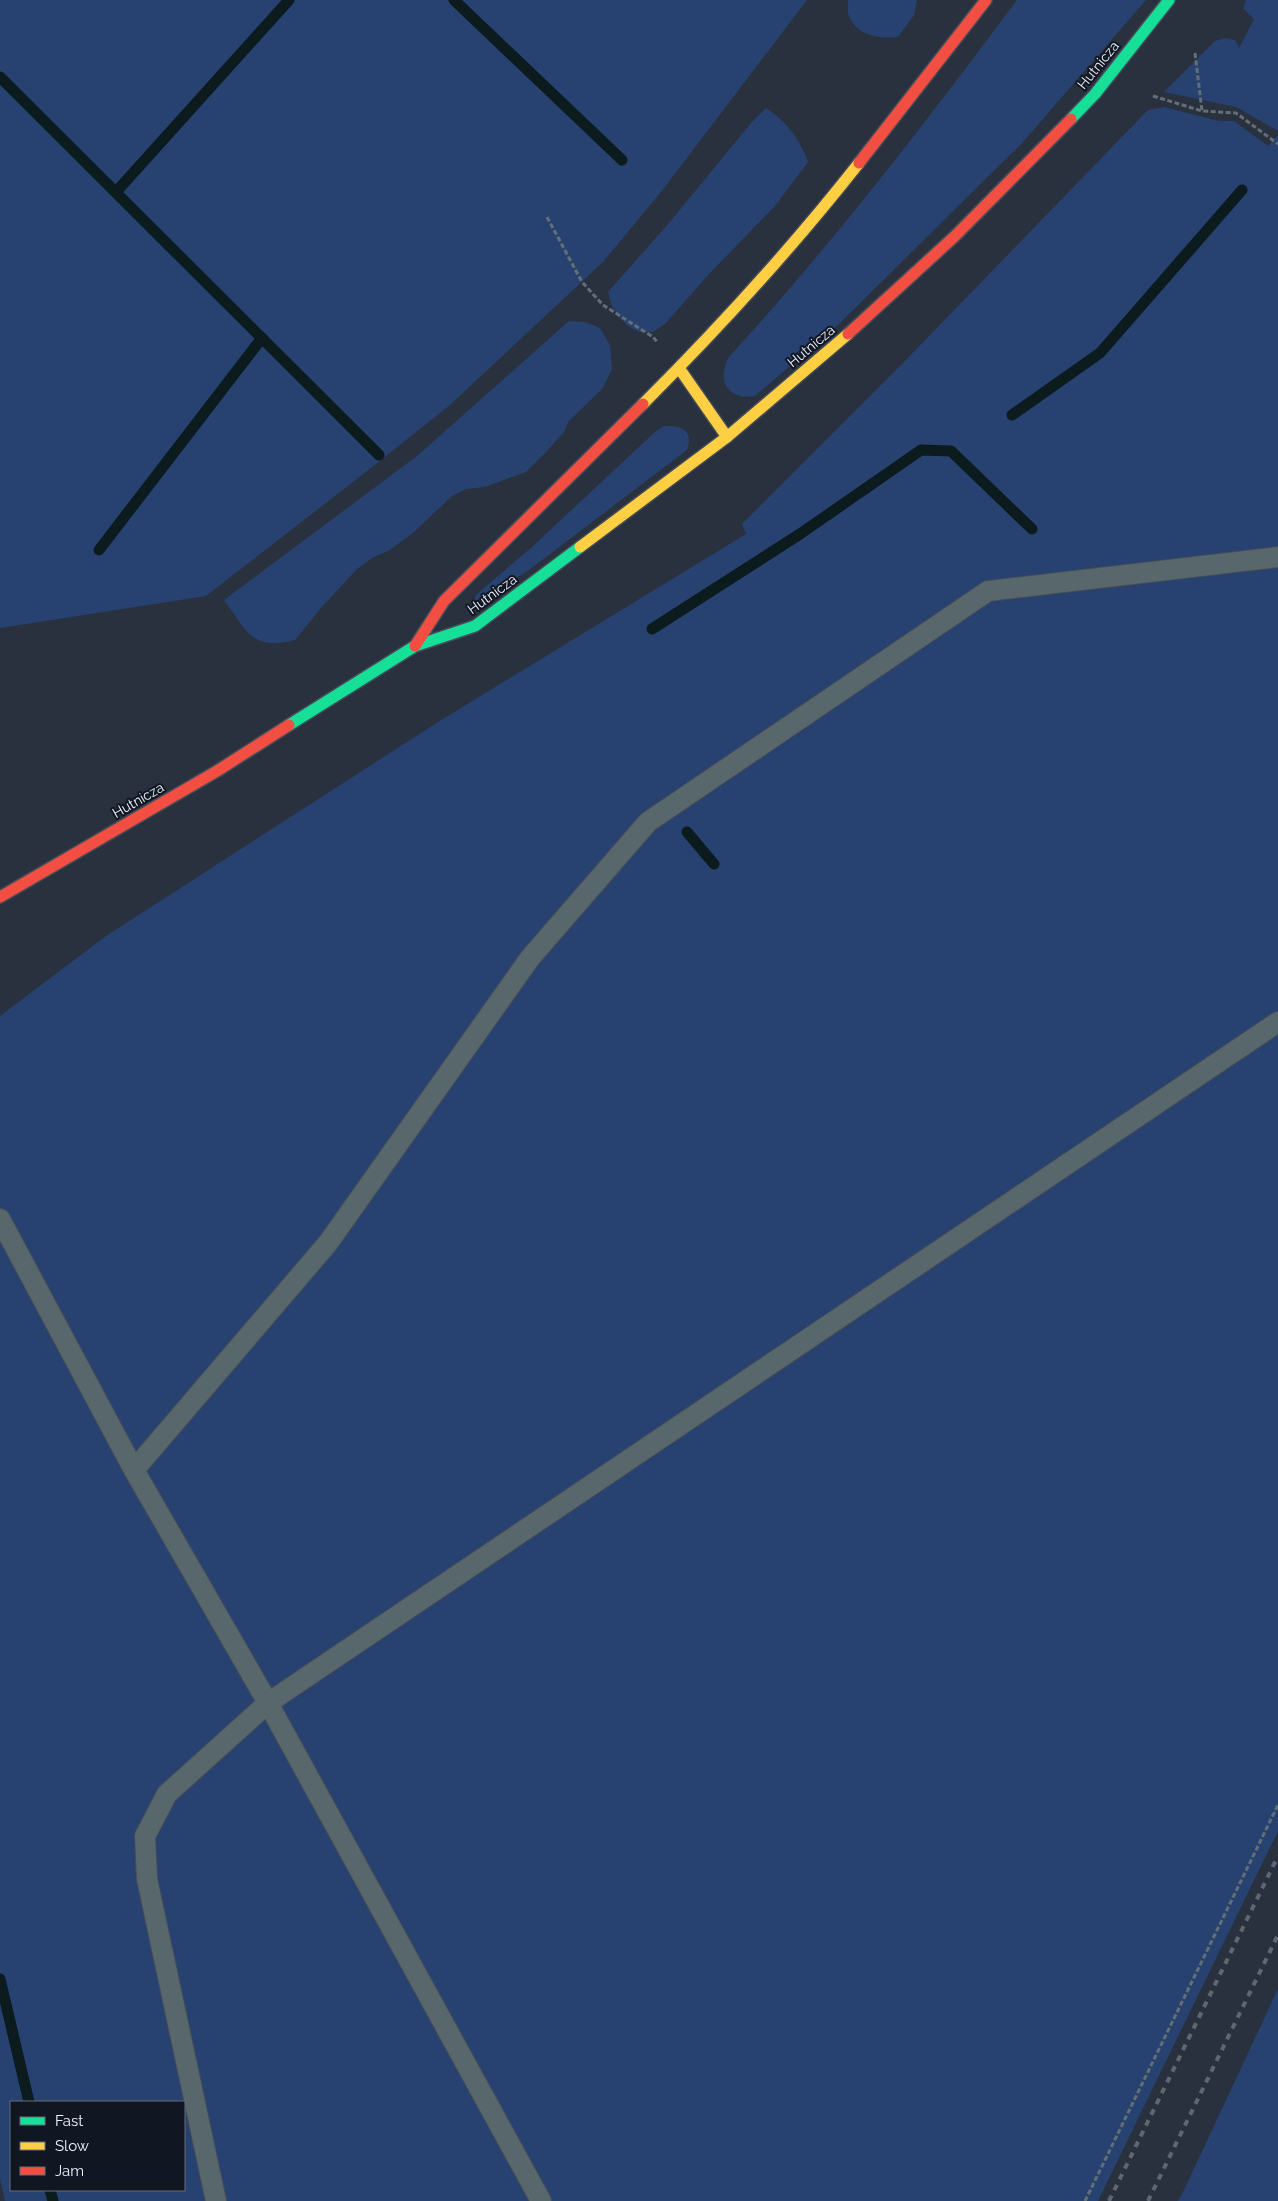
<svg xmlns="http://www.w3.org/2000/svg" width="1278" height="2201" font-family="Raleway,sans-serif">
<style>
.green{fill:#274270;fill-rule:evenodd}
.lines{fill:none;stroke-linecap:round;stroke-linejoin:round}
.stream{stroke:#0b1b1e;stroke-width:11}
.lane-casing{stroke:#464d58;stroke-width:22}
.fast-casing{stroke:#464d58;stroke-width:14}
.slow-casing{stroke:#464d58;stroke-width:14}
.jam-casing{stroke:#464d58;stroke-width:14}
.path{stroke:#646f75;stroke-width:3;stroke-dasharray:5 2.5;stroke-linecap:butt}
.lane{stroke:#58676c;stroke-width:20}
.fast{stroke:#16e098;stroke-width:11}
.slow{stroke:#ffcf43;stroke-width:11}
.jam{stroke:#f24e42;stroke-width:11}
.rail{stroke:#5f686f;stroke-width:4;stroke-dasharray:6 6;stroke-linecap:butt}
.labels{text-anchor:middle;stroke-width:4;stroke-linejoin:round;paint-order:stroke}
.street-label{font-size:14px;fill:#edf3fc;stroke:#111722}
</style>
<rect width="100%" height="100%" fill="#29313f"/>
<g class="green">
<path d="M0,0h807l-146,192 -58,70 -153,143 -79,63 -165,128 -206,32z"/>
<path d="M848,0h69l-3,15 -16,22c-18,2 -41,-1 -49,-21 -2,-4 -1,-11 -1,-16z"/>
<path d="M1017,0h129l-123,142 -185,183 -83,71c-27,4 -38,-14 -27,-38 104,-113 197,-235 289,-358z"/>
<path d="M1246,0h32v131l-42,-24 -72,-15 51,-51 10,-3 10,2 4,8 15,-29 -11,-11z"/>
<path d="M1164,107l55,14h15l34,25 10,-11v1696l-180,370h-1093l-5,-22v-1163l106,-80 332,-214 308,-188 -4,-10 160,-160 246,-254zM11,2102h173v88h-173z"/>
<path d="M766,108c21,14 33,30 42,54l-33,44 -66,68 -44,50 -12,8h-14l-11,-6 -9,-9 -7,-11 -4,-14 61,-69 82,-100z"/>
<path d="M569,321l16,1 15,6 10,17 2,24 -9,19 -35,34 -4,10 -18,20 -20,20 -41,15 -19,2 -14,7 -38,36 -24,18 -18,8 -15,11 -36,39 -26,32c-44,11 -47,-8 -71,-40l193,-144z"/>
<path d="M665,426c17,-1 29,5 22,24l-158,120 -49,31 -6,-1 3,-6 56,-48 123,-115z"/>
<path d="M1278,1989v212h-100l6,-11z"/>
</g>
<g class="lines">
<g class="stream">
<path d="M454,0l168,160"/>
<path d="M0,77l379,378"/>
<path d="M116,192l173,-192"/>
<path d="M1012,415l88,-62 142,-163"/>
<path d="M99,550l163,-212"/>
<path d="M652,629l148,-95 121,-84 30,1 81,78"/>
<path d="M687,832l27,32"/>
<path d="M0,1979l29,123"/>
<path d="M50,2190l3,11"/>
</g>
<defs>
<g id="lane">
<path d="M0,1219l134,251 134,233 273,498"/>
<path d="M134,1470l194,-227 202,-285 118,-136 340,-231 290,-34"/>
<path d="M216,2201l-69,-322 -2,-43 22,-42 101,-91 1010,-681"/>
</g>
<g id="fast">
<path d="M1071,119l24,-25 74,-94"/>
<path d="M289,725l126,-79 60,-20 105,-79"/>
</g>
<g id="slow">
<path d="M679,368l48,69"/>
<path d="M643,404c76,-76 149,-156 216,-241"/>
<path d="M580,547l147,-110 121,-103"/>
</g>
<g id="jam">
<path d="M859,163l127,-163"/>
<path d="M848,334l107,-98 116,-117"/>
<path d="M415,646l29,-45 199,-197"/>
<path d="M0,897l217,-126 72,-46"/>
</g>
</defs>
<use href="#lane" class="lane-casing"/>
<use href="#fast" class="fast-casing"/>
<use href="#slow" class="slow-casing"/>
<use href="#jam" class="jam-casing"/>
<g class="path">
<path d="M1195,53l7,58"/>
<path d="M1153,96l49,15 34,2 42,31"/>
<path d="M547,217l35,65 21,23 50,32 5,6"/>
<path d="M1085,2201l193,-396"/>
</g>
<use href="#lane" class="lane"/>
<use href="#fast" class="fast"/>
<use href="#slow" class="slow"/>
<use href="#jam" class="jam"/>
<g class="rail">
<path d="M1109,2201l169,-345"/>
<path d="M1148,2201l130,-266"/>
</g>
</g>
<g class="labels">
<g class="street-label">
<text transform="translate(1098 65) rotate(-51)" y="5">Hutnicza</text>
<text transform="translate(811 346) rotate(-40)" y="5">Hutnicza</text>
<text transform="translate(492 594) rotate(-36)" y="5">Hutnicza</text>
<text transform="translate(138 800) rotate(-30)" y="5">Hutnicza</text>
</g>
</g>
<rect x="10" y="2101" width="175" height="90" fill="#111722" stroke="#696f79"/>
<rect x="20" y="2117" width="25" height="8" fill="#16e098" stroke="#696f79"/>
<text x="55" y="2126" font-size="15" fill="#edf3fc">Fast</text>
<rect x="20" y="2142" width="25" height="8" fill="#ffcf43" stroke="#696f79"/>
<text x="55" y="2151" font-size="15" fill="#edf3fc">Slow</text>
<rect x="20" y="2167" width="25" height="8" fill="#f24e42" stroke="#696f79"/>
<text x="55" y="2176" font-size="15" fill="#edf3fc">Jam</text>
</svg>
